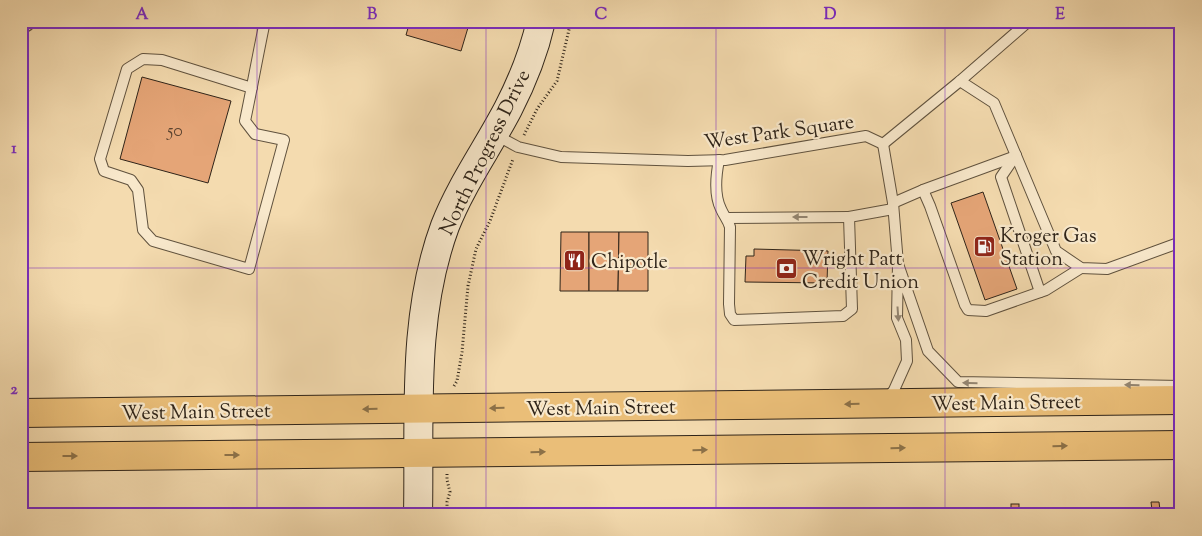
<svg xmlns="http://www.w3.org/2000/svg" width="1202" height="536" font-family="'Sorts Mill Goudy',serif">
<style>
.building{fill:#e5a577;stroke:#2f2419}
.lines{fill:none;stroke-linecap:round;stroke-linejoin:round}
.lane-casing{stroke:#60523e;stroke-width:12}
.street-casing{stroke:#60523e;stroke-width:24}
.secondary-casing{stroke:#2f2419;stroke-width:30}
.primary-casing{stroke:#2f2419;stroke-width:30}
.path{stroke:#2f2419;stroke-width:3;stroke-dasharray:1 2.5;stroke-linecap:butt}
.lane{stroke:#f8e8cb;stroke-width:10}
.street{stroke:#f8e8cb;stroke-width:21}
.secondary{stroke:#f8e8cb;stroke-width:28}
.primary{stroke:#eabe78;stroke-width:28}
.oneway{fill:#948672}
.oneway2{fill:#8c7148}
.grid{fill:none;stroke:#7b2cbf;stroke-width:1;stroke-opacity:0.55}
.labels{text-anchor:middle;stroke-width:4.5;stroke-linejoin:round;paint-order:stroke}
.number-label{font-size:18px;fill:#5c4430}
.street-label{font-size:20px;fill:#2f2419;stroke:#f8e8cb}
.poi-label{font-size:20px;fill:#2f2419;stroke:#f8e8cb;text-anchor:start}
.neatline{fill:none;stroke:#7b2cbf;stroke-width:2}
.grid-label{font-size:16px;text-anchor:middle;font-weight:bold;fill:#7b2cbf}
</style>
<rect width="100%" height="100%" fill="#f4dbaf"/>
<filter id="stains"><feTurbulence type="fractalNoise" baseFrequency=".004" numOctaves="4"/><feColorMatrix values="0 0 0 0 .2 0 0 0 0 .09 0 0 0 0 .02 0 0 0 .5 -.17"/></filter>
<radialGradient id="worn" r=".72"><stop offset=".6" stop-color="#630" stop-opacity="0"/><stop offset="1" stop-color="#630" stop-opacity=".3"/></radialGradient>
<g class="building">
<path d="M410,21h60l-9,30 -55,-16z"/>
<path d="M142,77l89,24 -23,82 -88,-24z"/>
<path d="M983,192l34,97 -32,11 -34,-97z"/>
<path d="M561,232h28v59h-29z"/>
<path d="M589,232h30l-1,59h-29z"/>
<path d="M619,232h29v59h-30z"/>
<path d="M754,249l74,2 -1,32 -82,-1 1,-26h8z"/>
<path d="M1151,502h8l1,8h-8z"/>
<rect x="1011" y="504" width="8" height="8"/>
</g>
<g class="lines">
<defs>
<g id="lane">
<path d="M960,81l34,22 62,148 25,17 26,1 74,-27"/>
<path d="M252,88l-90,-28 -19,-1 -16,10 -27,90 4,12 27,9 7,10 5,40 10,11 96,28 35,-129 -29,-6 -10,-13c7,-33 13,-67 20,-100"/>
<path d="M494,134l24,13 43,10 127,4 37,-1 141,-24 17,8 77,-63 69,-60"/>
<path d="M883,144l10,59 5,61"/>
<path d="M1016,155l-15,22 39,115"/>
<path d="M719,160c-3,15 -5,35 2,49 3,7 7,11 9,18l-1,77 1,10 4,6 109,-4 9,-7 -3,-92 44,-8"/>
<path d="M923,190l7,16 35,99 3,5 18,1 60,-21 35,-22"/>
<path d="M893,203l30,-13 93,-34"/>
<path d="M727,218l122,-1"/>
<path d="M886,400l8,-10 13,-29 -1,-21 -9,-22 1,-54 30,87 30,31 223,4"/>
</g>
<path id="street" d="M21,22l3,-1"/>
<path id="secondary" d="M418,515c2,-97 -7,-197 27,-289 16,-41 42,-77 63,-117 14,-27 26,-57 33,-88"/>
<g id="primary">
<path d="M21,413l1160,-13"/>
<path d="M21,457l1160,-12"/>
</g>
</defs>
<use href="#lane" class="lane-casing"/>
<use href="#street" class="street-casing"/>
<use href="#secondary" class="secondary-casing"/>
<use href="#primary" class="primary-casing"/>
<g class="path">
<path d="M524,135l13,-26 20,-28 14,-60"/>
<path d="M454,386l3,-5 5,-29 6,-66 8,-37 14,-28 23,-62"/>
<path d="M447,474v6l3,12 -3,10v13"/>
</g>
<use href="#lane" class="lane"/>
<use href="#street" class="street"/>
<use href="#secondary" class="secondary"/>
<use href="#primary" class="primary"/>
</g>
<defs><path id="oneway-solid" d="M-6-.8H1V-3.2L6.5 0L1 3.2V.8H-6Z" transform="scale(1.25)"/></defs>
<g class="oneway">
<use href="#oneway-solid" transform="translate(800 217) rotate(180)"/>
<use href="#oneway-solid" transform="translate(898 314) rotate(86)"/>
<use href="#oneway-solid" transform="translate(970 383) rotate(-179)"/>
<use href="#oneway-solid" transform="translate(1132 385) rotate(-179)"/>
</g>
<g class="oneway2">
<use href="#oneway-solid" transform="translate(852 404) rotate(179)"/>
<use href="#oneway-solid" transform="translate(497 408) rotate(179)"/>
<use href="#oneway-solid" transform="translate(370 409) rotate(179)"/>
<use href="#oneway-solid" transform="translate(1060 446) rotate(-1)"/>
<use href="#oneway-solid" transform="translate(898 448) rotate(-1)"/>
<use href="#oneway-solid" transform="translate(700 450) rotate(-1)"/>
<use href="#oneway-solid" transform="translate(538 452) rotate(-1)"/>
<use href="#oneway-solid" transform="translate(232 455)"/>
<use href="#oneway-solid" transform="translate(70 456)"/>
</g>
<path class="grid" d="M257,21v494M486,21v494M716,21v494M945,21v494M21,268h1160"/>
<defs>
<symbol id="fuel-square" viewBox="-11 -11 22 22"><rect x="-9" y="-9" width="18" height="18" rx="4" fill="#8f2418" stroke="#f8e8cb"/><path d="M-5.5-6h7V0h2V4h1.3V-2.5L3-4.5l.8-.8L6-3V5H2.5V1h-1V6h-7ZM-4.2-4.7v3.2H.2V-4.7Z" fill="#fff"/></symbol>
<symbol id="restaurant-square" viewBox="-11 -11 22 22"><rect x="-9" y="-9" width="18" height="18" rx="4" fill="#8f2418" stroke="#f8e8cb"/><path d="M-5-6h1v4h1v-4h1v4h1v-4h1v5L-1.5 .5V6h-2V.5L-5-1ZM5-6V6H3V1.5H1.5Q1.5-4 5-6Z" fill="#fff"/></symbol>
<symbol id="bank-square" viewBox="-11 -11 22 22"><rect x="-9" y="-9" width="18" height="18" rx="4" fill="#8f2418" stroke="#f8e8cb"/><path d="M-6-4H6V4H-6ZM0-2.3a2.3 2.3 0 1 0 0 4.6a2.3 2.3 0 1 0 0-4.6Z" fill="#fff"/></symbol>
</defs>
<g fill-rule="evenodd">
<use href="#fuel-square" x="972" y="234" width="25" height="25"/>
<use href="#restaurant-square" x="562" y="248" width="25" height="25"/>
<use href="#bank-square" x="774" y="256" width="25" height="25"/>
</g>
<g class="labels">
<g class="number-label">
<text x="175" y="136">50</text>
</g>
<g class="street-label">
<text transform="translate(779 131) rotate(-8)" y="7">West Park Square</text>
<text transform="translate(484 152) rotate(-64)" y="7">North Progress Drive</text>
<text transform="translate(1006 402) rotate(-1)" y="7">West Main Street</text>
<text transform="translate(601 407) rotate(-1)" y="7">West Main Street</text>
<text transform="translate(196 411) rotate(-1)" y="7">West Main Street</text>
</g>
<g class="poi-label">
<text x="1000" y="242">Kroger Gas<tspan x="1000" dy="23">Station</tspan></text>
<text x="802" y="265">Wright Patt<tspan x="802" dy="23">Credit Union</tspan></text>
<text x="591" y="268">Chipotle</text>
</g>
</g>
<rect width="1202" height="536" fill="none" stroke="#f4dbaf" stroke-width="55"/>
<rect x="28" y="28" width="1146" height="480" class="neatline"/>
<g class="grid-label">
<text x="142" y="19">A</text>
<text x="372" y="19">B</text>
<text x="601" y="19">C</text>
<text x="830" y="19">D</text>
<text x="1060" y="19">E</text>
<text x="14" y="153">1</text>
<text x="14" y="394">2</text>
</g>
<rect width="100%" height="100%" filter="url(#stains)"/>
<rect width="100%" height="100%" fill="url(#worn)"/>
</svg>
